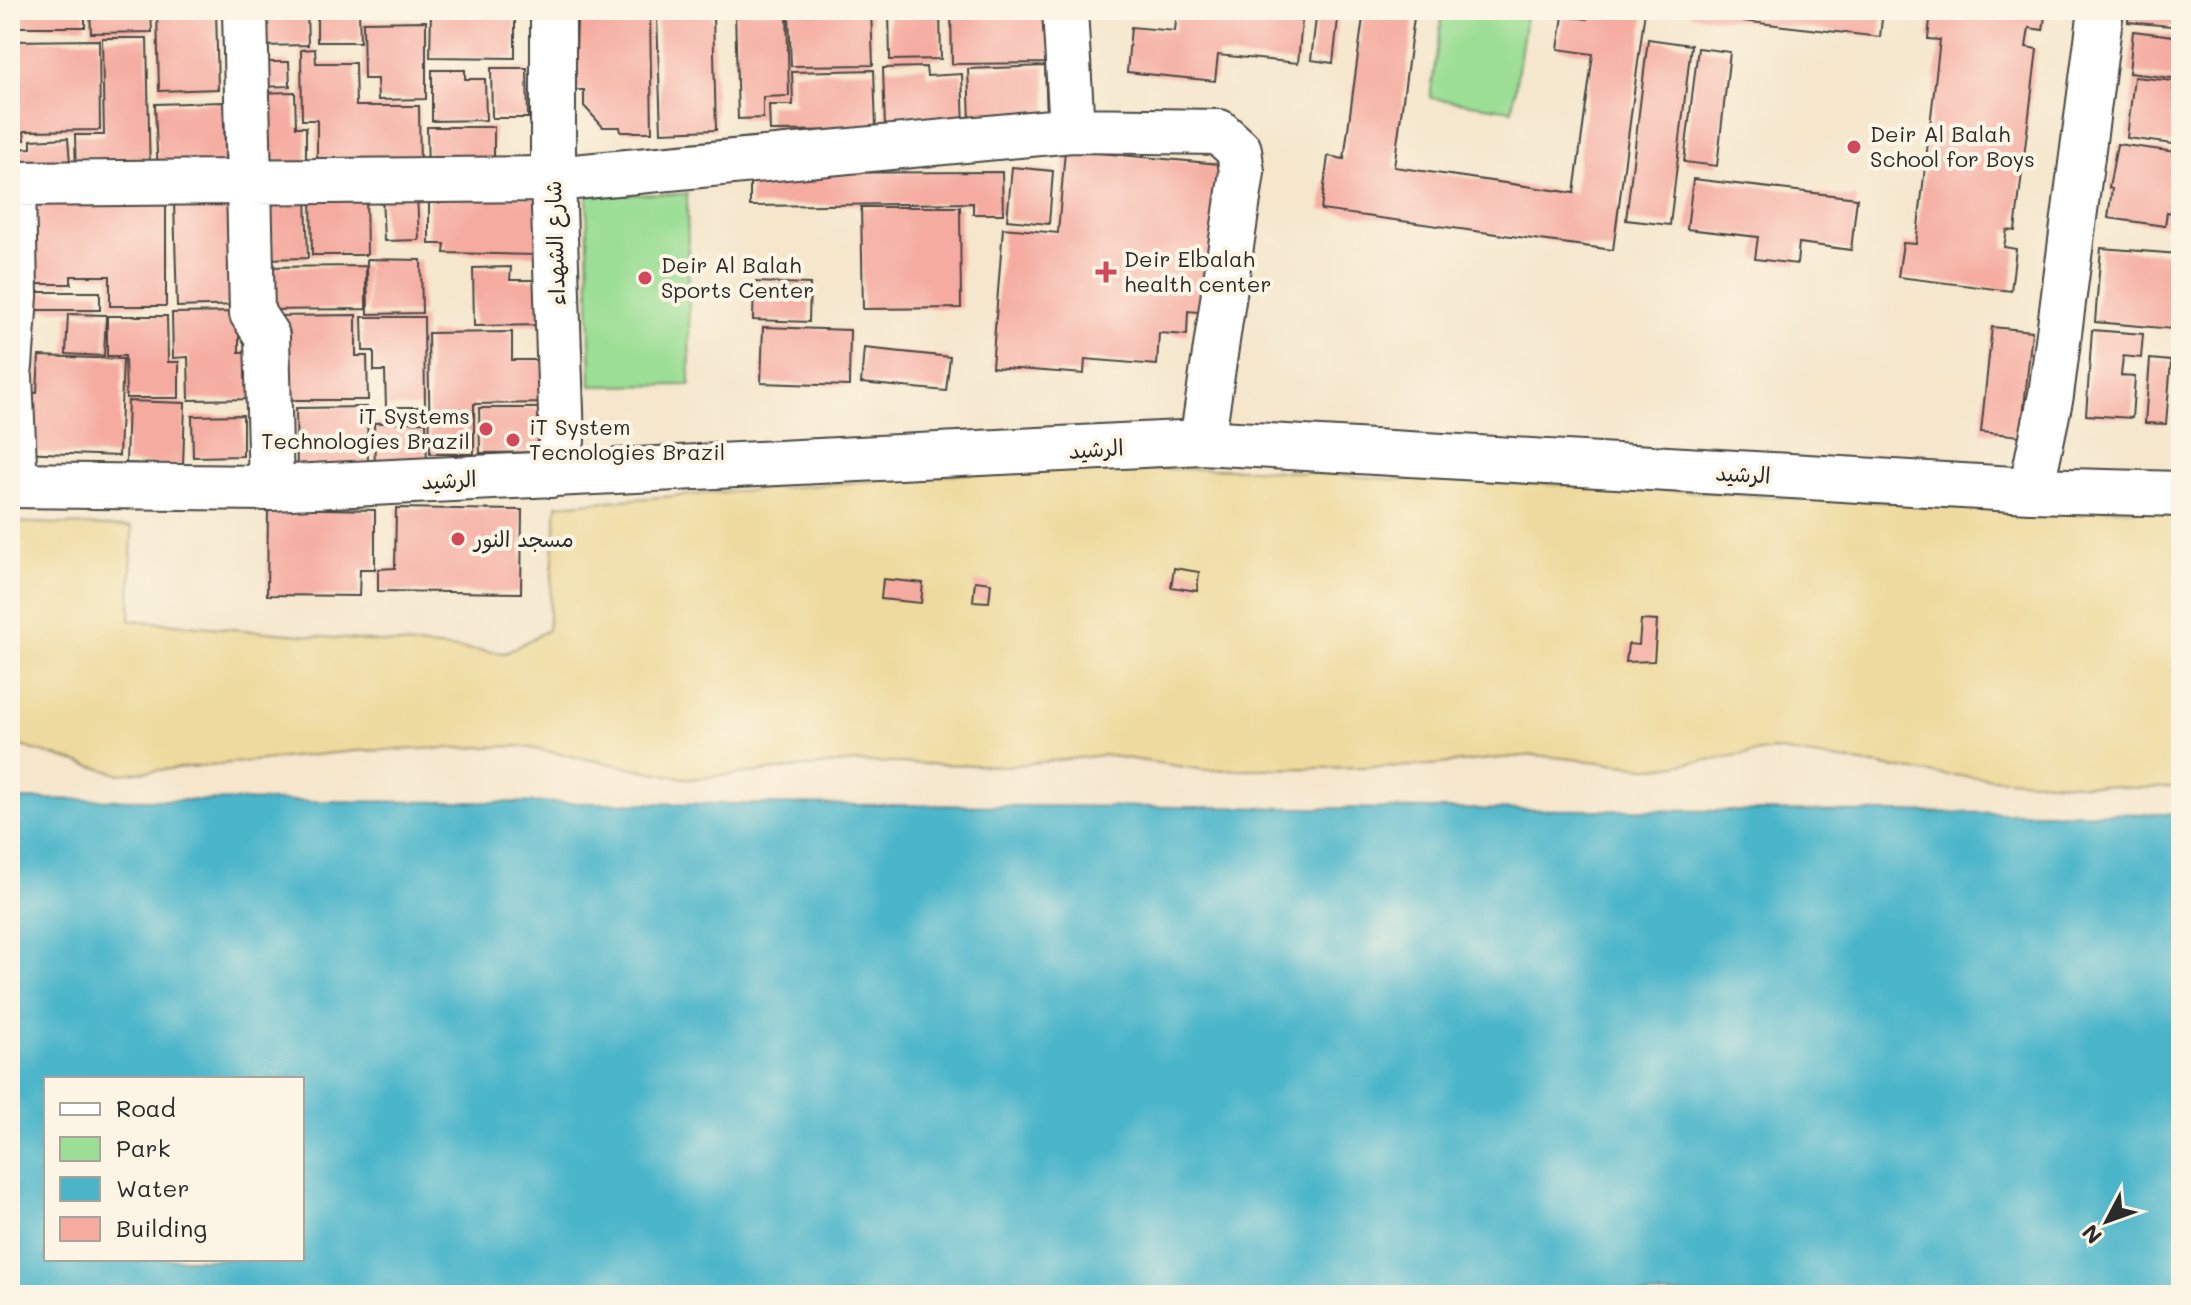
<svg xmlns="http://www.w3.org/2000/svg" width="2191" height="1305" viewBox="0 0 2191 1305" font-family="Mali,'Playpen Sans Arabic',sans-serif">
  <rect width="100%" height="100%" fill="#fcf5e5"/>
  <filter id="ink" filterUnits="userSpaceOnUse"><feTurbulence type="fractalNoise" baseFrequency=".0125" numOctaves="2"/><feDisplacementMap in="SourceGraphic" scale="16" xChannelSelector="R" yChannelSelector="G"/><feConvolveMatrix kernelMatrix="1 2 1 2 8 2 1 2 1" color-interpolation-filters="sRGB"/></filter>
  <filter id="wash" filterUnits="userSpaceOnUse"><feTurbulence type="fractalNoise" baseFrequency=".006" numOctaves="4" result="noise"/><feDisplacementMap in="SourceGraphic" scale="32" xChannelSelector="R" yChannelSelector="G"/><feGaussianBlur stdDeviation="1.8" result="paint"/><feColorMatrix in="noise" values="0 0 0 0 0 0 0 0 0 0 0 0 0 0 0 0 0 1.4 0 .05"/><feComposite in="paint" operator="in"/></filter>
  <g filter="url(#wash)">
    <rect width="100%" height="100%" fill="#f5e6cc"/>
    <!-- green -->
    <path fill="#9cde95" stroke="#648460" stroke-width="2" d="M1443 10H1527L1512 110 1430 98Z
      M687 194 690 385 591 386 587 195Z"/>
    <!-- sand -->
    <path fill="#eeda9e" stroke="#8c8264" stroke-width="2" d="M1028 469H1253L1389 479 1627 487 1801 499 2181 511V787L2136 788 1935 774 1773 750 1656 768 1534 755 1420 766 1205 770 1104 755 1007 766 856 762 689 779 520 746 355 751 119 774 10 743V522L132 527 130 620 506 653 548 630 557 505Z"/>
    <!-- water -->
    <path fill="#4cb5ca" stroke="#3c707a" stroke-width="2" fill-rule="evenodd" d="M10 799 2181 814V1295H10ZM46 1079H302V1259H46Z"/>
    <g id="blocks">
      <!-- building -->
      <path fill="#f5aba0" d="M10 10H85V27H10Z
        M90 10H151L152 32 91 33Z
        M157 10H216L218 89 159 91Z
        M259 10H307L308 45 260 46Z
        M317 10H359L360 42H317Z
        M431 10H515V58L430 57Z
        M871 10 873 65 791 66 789 11Z
        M951 10H1048L1049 63 952 64Z
        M1177 10H1303L1298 63 1218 55 1215 81 1127 72 1131 27 1175 31Z
        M1317 10H1339L1333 63 1311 60Z
        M1364 10H1415L1394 167 1574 193 1593 54 1558 49 1563 16 1587 19 1588 10H1645L1613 250 1321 210 1328 156 1344 159Z
        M1691 10H1883L1880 37 1690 15Z
        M1931 10H2046L2043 30 2029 28 2026 47 2037 49 2015 231 2007 230 2004 247 2016 249 2011 291 1898 277 1903 243 1916 244 1940 40 1928 39Z
        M2129 10H2181V27L2128 22Z
        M787 11 789 96 763 97V118L738 119 735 12Z
        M940 12 941 59 890 60 889 13Z
        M713 15 716 130 661 132 657 16Z
        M650 17 652 132H621L620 127H603L584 106V90H575L577 18Z
        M426 21V99L378 100 377 79H364L363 22Z
        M2133 31 2181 37V79L2129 73Z
        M102 38H147L150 177 76 178 75 135H104Z
        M1648 39 1691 45 1670 225 1626 220Z
        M99 40 100 130 24 131 25 140H10V41Z
        M1698 48 1730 52 1717 166 1684 162Z
        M315 49 316 63H355L356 106H419L420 169 317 170V120H302L301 50Z
        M256 62H289L290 86 257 87Z
        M1045 66 1047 118 970 121 968 69Z
        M926 67 927 76 962 74 964 125 885 128 883 68Z
        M491 68H527L528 118H492Z
        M432 70H465V79H485L486 120 432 121Z
        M874 70 876 130 770 131 769 105H793L792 72Z
        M2134 77 2174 81 2173 90 2181 91V145L2127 138Z
        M295 92 296 127H306V168L263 169 255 93Z
        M223 102 226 175 158 178 155 104Z
        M427 127H494V175H428Z
        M68 138 71 175 10 178V149L31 148V140Z
        M2117 144 2176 152 2174 159 2181 160V214L2167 212 2165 226 2108 218 2112 189 2109 188Z
        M1065 150 1220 164 1209 313 1188 311 1187 335 1159 333 1157 365 1085 359 1084 374 992 367 1003 228 1058 233Z
        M1012 167 1053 171 1049 224 1007 220Z
        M1002 172 1003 214H973V203L750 206V173Z
        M1693 179 1857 198 1851 250 1799 243 1797 264 1755 259 1758 237 1687 229Z
        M417 192 419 240 384 241 382 194Z
        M311 194H366L367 255H312Z
        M429 194 539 197 538 255 444 253 445 244H429Z
        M306 197 308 258 262 259 261 198Z
        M237 200 241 305 177 307 174 202Z
        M166 201V306H110V276H71V284H28L27 202Z
        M861 207H960L961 308 863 309Z
        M2101 248 2179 254 2173 329 2095 322Z
        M367 259 421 260 422 313 368 314Z
        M366 266V309L258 310 257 267Z
        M511 267 510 280H540L541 325 474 326 473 268Z
        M754 282 810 284 809 322 753 320Z
        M25 292H100V310H25Z
        M239 312V352L262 351 263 399 189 400 188 357 173 358 172 313Z
        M68 314 106 315 104 356 66 354Z
        M356 315V356H367L368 400H275L274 316Z
        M107 316H167L168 362H179V398H126L125 356H107Z
        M362 317H424L425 407H386L385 371H374V351H363Z
        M763 327 850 330 849 386 761 383Z
        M1992 327 2032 331 2021 436 1981 432Z
        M2092 330 2143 334 2141 358 2123 356 2121 376 2135 377 2132 418 2086 415Z
        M512 332V360H545V403L474 404V454H430L428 333Z
        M864 348 950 357 946 391 861 383Z
        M39 356 123 359 119 456 20 452 22 392 37 393Z
        M2150 359 2171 361 2166 424 2145 423Z
        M128 401 185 403 183 466 126 463Z
        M367 407 368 467 297 468 296 408Z
        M479 408H546L547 452 480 453Z
        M243 415V456L193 457 192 416Z
        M426 422 427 471H375L374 423Z
        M268 508 375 510V569H360L359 596 267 595Z
        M396 508 522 510 521 593 378 591V569L395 568Z
        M1174 568 1199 572 1197 591 1171 587Z
        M883 579 923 583 921 603 881 599Z
        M975 581 991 583 989 602 973 601Z
        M1641 620 1657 621 1654 661 1626 662 1628 644 1639 645Z"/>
    </g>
  </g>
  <g filter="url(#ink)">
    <use href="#blocks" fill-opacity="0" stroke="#494743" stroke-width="2"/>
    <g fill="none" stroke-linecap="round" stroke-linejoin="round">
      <defs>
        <path id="minor" d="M245 10 252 313 267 336 271 488
          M1065 10 1072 130
          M10 184 553 179 1072 130 1219 132 1239 150 1242 172 1202 442
          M10 366 15 296 13 184
          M10 377 15 485
          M2031 490 2051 395 2101 10"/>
        <path id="major" d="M551 475 562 441 553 179V10
          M10 485 271 488 1202 442 2031 490 2181 494"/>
      </defs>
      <!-- minor casing -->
      <use href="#minor" stroke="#494743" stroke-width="48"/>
      <!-- major casing -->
      <use href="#major" stroke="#494743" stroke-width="48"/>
      <!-- minor -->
      <use href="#minor" stroke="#fff" stroke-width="44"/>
      <!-- major -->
      <use href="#major" stroke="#fff" stroke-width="44"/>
    </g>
  </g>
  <!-- markers -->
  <g fill="#d1495b" stroke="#fcf5e5" stroke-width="3">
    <circle cx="1854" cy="147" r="8"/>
    <path d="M1102 260h8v8h8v8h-8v8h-8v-8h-8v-8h8z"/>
    <circle cx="645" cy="278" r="8"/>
    <circle cx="486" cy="429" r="8"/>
    <circle cx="513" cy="440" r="8"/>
    <circle cx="458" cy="539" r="8"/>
  </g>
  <g text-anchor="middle" stroke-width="8" stroke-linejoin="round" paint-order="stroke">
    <!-- poi labels -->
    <g font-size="22" fill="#2b2b2b" stroke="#fcf5e5" text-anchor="start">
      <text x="1870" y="142">Deir Al Balah<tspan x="1870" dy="25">School for Boys</tspan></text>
      <text x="1124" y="267">Deir Elbalah<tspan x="1124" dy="25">health center</tspan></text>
      <text x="661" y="273">Deir Al Balah<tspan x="661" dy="25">Sports Center</tspan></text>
      <text x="470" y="424" text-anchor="end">iT Systems<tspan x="470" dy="25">Technologies Brazil</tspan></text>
      <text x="529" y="435">iT System<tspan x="529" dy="25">Tecnologies Brazil</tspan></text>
      <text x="474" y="547">مسجد النور</text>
    </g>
    <!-- street labels -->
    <g font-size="22" fill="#2b2b2b" stroke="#fcf5e5">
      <text transform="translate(555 243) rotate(-92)" y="8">شارع الشهداء</text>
      <text transform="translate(1096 449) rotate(-4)" y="8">الرشيد</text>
      <text transform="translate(1743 474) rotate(3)" y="8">الرشيد</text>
      <text transform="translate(449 480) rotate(-3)" y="8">الرشيد</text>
    </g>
  </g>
  <!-- margin -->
  <rect width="2191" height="1305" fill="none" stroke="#fcf5e5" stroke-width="40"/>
  <!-- legend -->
  <rect x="44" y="1077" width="260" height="184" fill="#fcf5e5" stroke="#a8a49b" stroke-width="2"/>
  <rect x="60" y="1103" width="40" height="12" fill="#ffffff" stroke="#a8a49b" stroke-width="2"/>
  <text x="116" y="1117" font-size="24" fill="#2b2b2b">Road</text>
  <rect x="60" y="1137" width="40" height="24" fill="#9cde95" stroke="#a8a49b" stroke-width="2"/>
  <text x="116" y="1157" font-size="24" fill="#2b2b2b">Park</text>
  <rect x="60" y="1177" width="40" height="24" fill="#4cb5ca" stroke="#a8a49b" stroke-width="2"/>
  <text x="116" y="1197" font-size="24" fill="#2b2b2b">Water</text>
  <rect x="60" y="1217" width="40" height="24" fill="#f5aba0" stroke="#a8a49b" stroke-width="2"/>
  <text x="116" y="1237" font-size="24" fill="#2b2b2b">Building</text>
  <!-- north arrow -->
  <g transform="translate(2107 1221) rotate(229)" stroke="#fcf5e5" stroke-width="6" paint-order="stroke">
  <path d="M0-6L14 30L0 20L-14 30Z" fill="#2b2b2b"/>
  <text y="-12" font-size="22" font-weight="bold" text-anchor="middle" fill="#2b2b2b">N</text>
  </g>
</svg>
